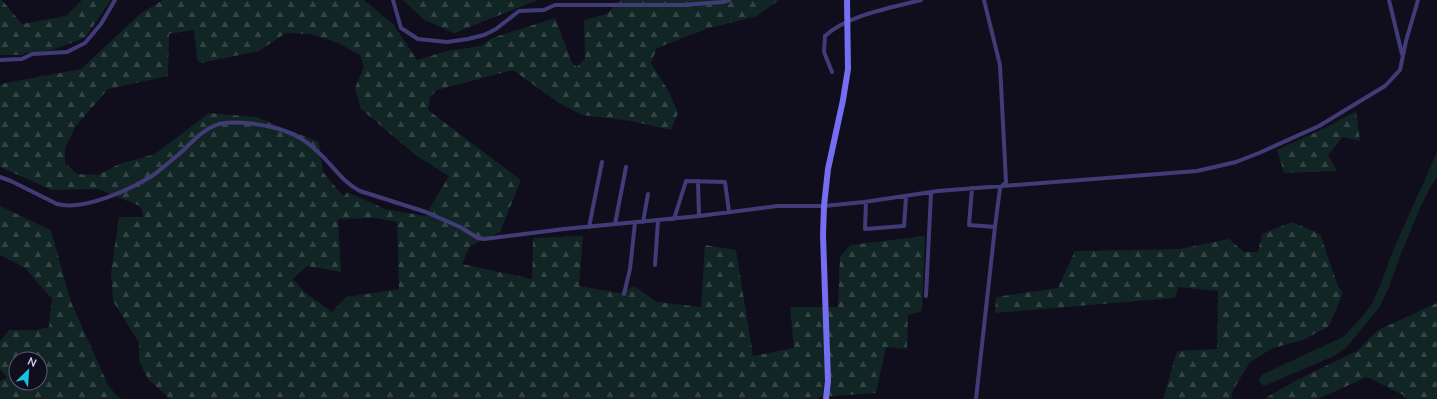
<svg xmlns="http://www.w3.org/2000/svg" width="1437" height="399" viewBox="0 0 1437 399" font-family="Mulish,sans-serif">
  <defs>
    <pattern id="forest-firs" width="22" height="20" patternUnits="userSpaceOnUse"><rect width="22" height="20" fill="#112525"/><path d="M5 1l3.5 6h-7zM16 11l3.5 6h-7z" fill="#334346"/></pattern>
  </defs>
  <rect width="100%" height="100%" fill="#100d1c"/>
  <!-- forest -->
  <path fill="url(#forest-firs)" fill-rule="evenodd" d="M0 0H2L22 24 66 16 82 0H111L85 38 52 50 24 53V55H0Z
    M163 0H364L394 25 417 60 447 51 481 46 492 38 555 18 572 63 577 67 585 58 584 20 607 14 620 0H779L757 16 706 29 657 48 651 63 669 92 678 113 671 130 631 121 582 115 559 103 513 70 437 90 430 97 428 110 521 180 500 232 470 246 462 264 532 279 533 238 583 236 579 286 620 293 634 286 657 302 701 307 705 245 736 250 753 356 794 348 790 307H838L840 257 850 245 925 236 922 311 908 315 907 349 886 347 876 393 818 397V399H170L148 379 139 361V343L113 301 111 273 119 217H144L140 206 98 189 52 190 0 167V86L5 83 81 69 141 13ZM194 30 197 60 201 63 259 51 286 33 311 34 338 43 360 55 364 67 355 88 361 109 417 156 449 176 425 216 385 209 347 192 344 197 323 172 319 142 256 117 209 113 155 154 119 164 98 175 77 174 65 163V148L76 126 108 89 168 76 169 34ZM376 218 397 222 399 289 346 297 332 312 303 291 293 279 307 266 341 272 338 219Z
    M403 0H538L454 33 424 20Z
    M1356 111 1360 141 1343 137 1328 155 1337 171 1284 173 1277 150 1329 126Z
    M0 206 51 230 71 302 108 385 117 396 122 399H0V381L7 378 0 369V341L9 330H37L49 327 52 299 25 268 0 255ZM16 359H40V383H16Z
    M1292 222 1320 234 1338 286 1343 293 1329 326 1303 340 1273 348 1250 362 1233 390 1231 399H1163L1177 351 1217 349 1218 291 1178 287 1175 298 995 313 996 297 1058 288 1075 251 1180 249 1229 239 1244 252H1258L1262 234Z
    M1437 303V399H1406L1403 395 1367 377 1318 399H1264L1295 381 1357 351 1378 330Z"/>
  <!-- pitch -->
  <path fill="#112525" d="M1437 152V177L1430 188 1421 206 1400 256 1390 285 1379 308 1346 348 1332 357 1264 386 1259 382 1261 375 1343 337 1361 318 1372 304 1381 283 1392 253Z"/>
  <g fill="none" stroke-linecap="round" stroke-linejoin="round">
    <!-- street -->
    <path stroke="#413c77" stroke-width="4" d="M393 0 401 28 418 39 447 42 468 39 484 35 496 29 519 11 544 10 555 5H682L723 2 729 0
      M1389 0 1402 54
      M0 60 22 59 32 54 67 52 85 43 101 24 115 0
      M832 72 824 52 825 36C848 15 891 8 921 0
      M0 177 11 181 57 204C84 211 129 190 152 176 161 170 169 162 178 155 190 145 200 131 216 125 231 119 270 125 285 131 297 135 309 143 318 152 333 165 342 182 360 191L426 212 460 227 478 238 484 239 564 229 699 216 777 206H824L864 202 938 191 1197 171 1236 162 1259 153 1319 126 1385 86 1400 70 1406 41 1418 0
      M698 181 699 216
      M972 188 969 225 995 227
      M866 202 865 229 904 226 906 197
      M674 219 686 181 725 182 729 212
      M643 222 648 194
      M615 224 626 167
      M589 227 602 162
      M655 265 658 220
      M624 294 630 269 635 223
      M926 296 931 193
      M976 399 995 227 1000 188 1006 182 1000 65 984 0"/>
    <!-- secondary -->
    <path stroke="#756df2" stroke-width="6" d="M826 399 828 381 823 235 824 206 828 169 843 100 848 69 847 0"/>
  </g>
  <!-- north arrow -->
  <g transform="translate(28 371) rotate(25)"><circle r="19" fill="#100d1c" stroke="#5e5a75"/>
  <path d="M0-3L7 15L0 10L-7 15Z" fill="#14c3df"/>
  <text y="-6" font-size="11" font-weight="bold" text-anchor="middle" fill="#d4cdfa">N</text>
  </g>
</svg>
